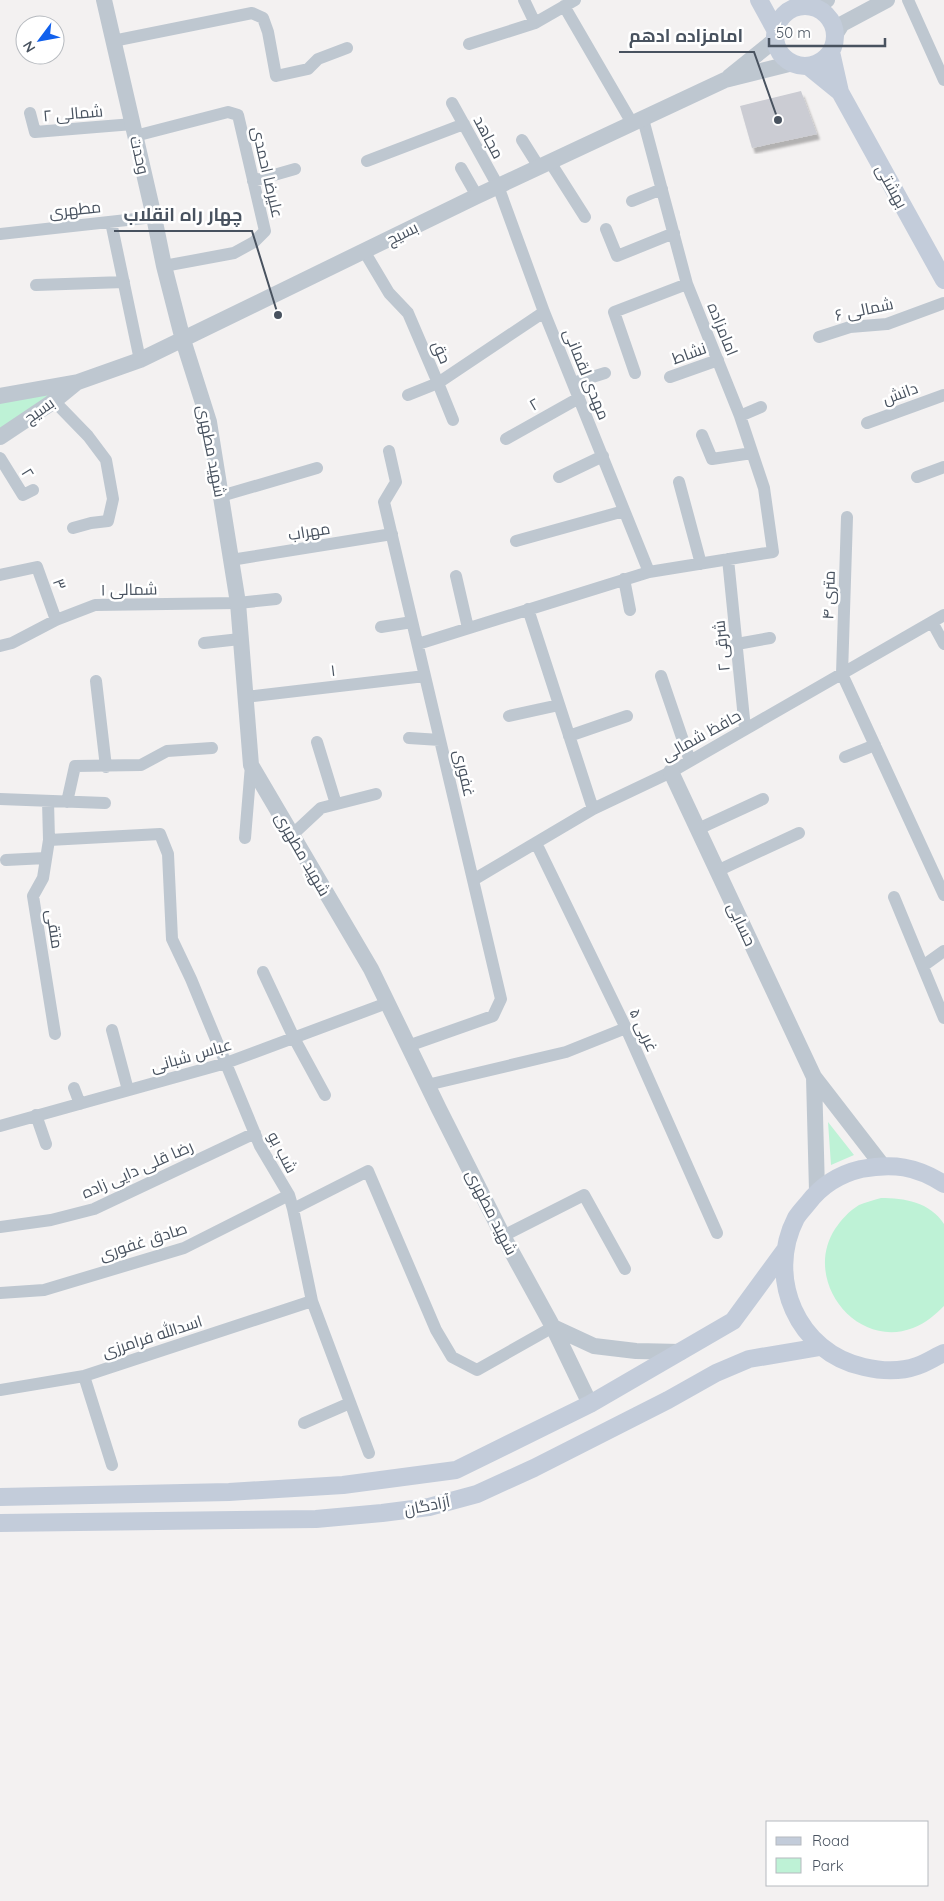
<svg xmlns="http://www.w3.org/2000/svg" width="944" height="1901" viewBox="0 0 944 1901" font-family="Quicksand,Cairo,sans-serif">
  <defs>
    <filter id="shadow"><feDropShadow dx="3" dy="5.5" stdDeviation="1" flood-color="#0004"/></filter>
  </defs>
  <rect width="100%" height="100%" fill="#f3f1f1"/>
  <!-- green -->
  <path fill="#bef2d6" d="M59 390 0 430V400Z
    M828 1122 854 1155 831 1165Z
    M881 1198C904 1198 930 1202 944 1224V1306C935 1315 926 1323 913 1328 856 1350 802 1280 835 1229 841 1220 849 1211 859 1205 866 1202 874 1200 881 1198Z"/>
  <!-- building -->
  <path fill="#cbccd3" filter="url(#shadow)" d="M801 91 817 134 752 148 740 106Z"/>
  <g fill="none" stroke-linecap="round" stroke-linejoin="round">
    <!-- minor -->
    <path stroke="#bec7d0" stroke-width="12" d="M524 0 535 23
      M908 0 944 80
      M564 6 632 123
      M113 41 252 13 263 18 268 32 276 76 308 69 318 59 347 48
      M469 44 535 23 575 0
      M452 103 498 186 544 312 649 572
      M30 113 35 132 133 124
      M135 136 228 112 238 115 265 231 254 242 234 253 164 266
      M522 140 539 167
      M367 161 464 124
      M550 162 585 217
      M461 168 477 196
      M253 181 295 169
      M632 201 662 189
      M111 222 140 360
      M606 229 617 256 674 233
      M0 234 154 217
      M364 251 389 293 408 313 438 383 544 312
      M36 285 124 282
      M819 337 850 327 887 324 944 303
      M635 373 614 312 687 284
      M670 377 718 360
      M573 383 605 373
      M408 395 438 383 453 420
      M54 401 88 436 106 460 113 499 108 521 91 523 73 528
      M740 416 761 407
      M867 423 944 395
      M702 435 712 459 752 453
      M506 439 579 398
      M389 451 396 482 384 502 501 999 493 1016 408 1046
      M0 458 23 495 33 490
      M559 477 603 456
      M917 477 944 467
      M679 482 701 564
      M221 496 317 468
      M847 517 842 674 944 895
      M516 541 624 511
      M728 559 745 729
      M231 560 392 534
      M0 575 37 567 56 620
      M456 576 468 628
      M624 579 630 610
      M528 609 593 809
      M932 622 944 644
      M381 627 412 622
      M204 643 240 639
      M418 644 649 572 773 552 764 488 740 416 687 284 643 119
      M737 644 770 638
      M0 646 12 643 56 620 95 605 238 603 276 599
      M661 676 690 761
      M96 681 106 767
      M245 697 425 676
      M509 716 559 705
      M569 736 627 716
      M409 738 440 740
      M317 742 336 804
      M845 757 875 745
      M0 799 105 803
      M48 801 49 840 43 878 33 896 55 1034
      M67 802 75 766 141 765 167 751 212 748
      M698 829 763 799
      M292 835 321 808 376 794
      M245 838 251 765
      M49 840 160 834 168 854 172 939 191 979 260 1146 289 1195 293 1209 368 1171 436 1330 452 1357 477 1370 553 1327
      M536 843 626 1028 717 1233
      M6 860 46 858
      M717 871 799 833
      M473 880 593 809 671 772 944 615
      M894 897 944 1018
      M923 966 944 951
      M263 972 294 1038 325 1095
      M112 1030 128 1090
      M427 1085 566 1052 626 1028
      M74 1088 80 1104
      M36 1115 46 1144
      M0 1126 226 1063 387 1003
      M293 1209 312 1301 369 1453
      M0 1227 51 1220 94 1209 255 1133
      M503 1236 584 1195 625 1269
      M0 1293 44 1290 184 1248 289 1195
      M84 1376 112 1465
      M0 1390 84 1376 312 1301
      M304 1423 350 1403"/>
    <!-- tertiary -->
    <path stroke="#bec7d0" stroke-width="16" d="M104 0 154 217 164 266 183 340 209 422 238 603 251 765 371 969 439 1109 503 1236 553 1327 590 1404
      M813 7 827 0
      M835 35 842 24 887 0
      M729 77 776 39
      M0 396 78 382 140 360 477 196 725 80 793 63
      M0 437 54 401 76 383
      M671 772 814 1077 882 1165
      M814 1077 817 1191
      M553 1327 594 1346 636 1351 681 1352"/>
    <!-- secondary -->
    <path stroke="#c3ccda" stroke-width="18" d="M759 0 776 31
      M775 36a30 30 0 1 1 60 0a30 30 0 1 1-60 0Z
      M808 66 840 92 831 52
      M840 92 944 280
      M944 1184C916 1166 893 1163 861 1169 840 1174 821 1186 808 1203 804 1208 799 1213 796 1218 765 1278 798 1353 864 1367 881 1371 900 1372 917 1366 926 1363 935 1357 944 1353
      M0 1497 229 1492 343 1485 456 1470 590 1404 733 1321 785 1250
      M0 1523 316 1519 382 1513 429 1507 477 1494 534 1468 668 1400 716 1373 749 1359 820 1347"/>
  </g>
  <g text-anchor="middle" stroke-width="5" stroke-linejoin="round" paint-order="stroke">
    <!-- street labels -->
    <g font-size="16" fill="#48525f" stroke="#fff">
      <text transform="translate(73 113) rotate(-5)" y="6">۲ شمالی</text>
      <text transform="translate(489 137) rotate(62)" y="6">مجاهد</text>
      <text transform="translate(140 155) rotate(77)" y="6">وحدت</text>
      <text transform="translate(268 172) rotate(77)" y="6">علیرضا احمدی</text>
      <text transform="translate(892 186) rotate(61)" y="6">بهشتی</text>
      <text transform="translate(75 209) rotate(-6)" y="6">مطهری</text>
      <text transform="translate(402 233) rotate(-26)" y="6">بسیج</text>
      <text transform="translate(864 309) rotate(-12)" y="6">شمالی ۶</text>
      <text transform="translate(723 329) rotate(68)" y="6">امامزاده</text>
      <text transform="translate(442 352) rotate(67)" y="6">حق</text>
      <text transform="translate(689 353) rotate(-20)" y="6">نشاط</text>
      <text transform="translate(587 374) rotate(68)" y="6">مهدی لقمانی</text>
      <text transform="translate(900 393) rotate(-20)" y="6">دانش</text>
      <text transform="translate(534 404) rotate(-30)" y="6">۲</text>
      <text transform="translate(39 410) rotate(-35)" y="6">بسیج</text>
      <text transform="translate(212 451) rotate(79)" y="6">شهید مطهری</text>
      <text transform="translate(28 473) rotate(58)" y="6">۲</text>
      <text transform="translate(309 531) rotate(-9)" y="6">مهراب</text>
      <text transform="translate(60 584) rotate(70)" y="6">۳</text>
      <text transform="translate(129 589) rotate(-1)" y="6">۱ شمالی</text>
      <text transform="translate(828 595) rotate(-88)" y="6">۴ متری</text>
      <text transform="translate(721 646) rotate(-96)" y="6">۲ شرقی</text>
      <text transform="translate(333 670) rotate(-7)" y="6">۱</text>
      <text transform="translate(701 735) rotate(-29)" y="6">حافظ شمالی</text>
      <text transform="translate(465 773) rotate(77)" y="6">غفوری</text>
      <text transform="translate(303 854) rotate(60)" y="6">شهید مطهری</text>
      <text transform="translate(742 924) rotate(65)" y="6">حسابی</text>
      <text transform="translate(55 929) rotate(81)" y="6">متقی</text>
      <text transform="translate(644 1030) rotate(65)" y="6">۵ غربی</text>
      <text transform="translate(191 1055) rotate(-16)" y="6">عباس شبانی</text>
      <text transform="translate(283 1152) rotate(62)" y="6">شب بو</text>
      <text transform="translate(137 1169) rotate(-24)" y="6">رضا قلی دایی زاده</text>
      <text transform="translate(492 1212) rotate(63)" y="6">شهید مطهری</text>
      <text transform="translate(143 1241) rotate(-18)" y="6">صادق غفوری</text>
      <text transform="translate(152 1336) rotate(-18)" y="6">اسدالله فرامرزی</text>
      <text transform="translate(427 1505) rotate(-11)" y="6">آزادگان</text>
    </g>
  </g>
  <!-- callouts -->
  <path fill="none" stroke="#48525f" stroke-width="2" d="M778 120L754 52H619M278 315L252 231H114"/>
  <g fill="#48525f" stroke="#fff" stroke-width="2">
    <circle cx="778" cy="120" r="5"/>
    <circle cx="278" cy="315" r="5"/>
  </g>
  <g font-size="18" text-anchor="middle" font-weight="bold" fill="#48525f" stroke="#fff" stroke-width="5" stroke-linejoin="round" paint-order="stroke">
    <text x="686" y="42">امامزاده ادهم</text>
    <text x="183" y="221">چهار راه انقلاب</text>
  </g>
  <!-- legend -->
  <rect x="766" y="1821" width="162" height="65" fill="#ffffff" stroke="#b6babf"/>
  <rect x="776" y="1837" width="25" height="8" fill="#c3ccda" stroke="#b6babf"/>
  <text x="812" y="1846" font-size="15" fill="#48525f">Road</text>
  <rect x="776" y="1858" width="25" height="15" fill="#bef2d6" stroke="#b6babf"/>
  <text x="812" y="1871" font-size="15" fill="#48525f">Park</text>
  <!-- north arrow -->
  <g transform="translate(40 40) rotate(238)"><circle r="24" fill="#ffffff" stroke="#b6babf"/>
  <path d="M0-4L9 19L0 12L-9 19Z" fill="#1160ed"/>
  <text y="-8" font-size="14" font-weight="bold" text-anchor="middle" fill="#48525f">N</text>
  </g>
  <!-- scale -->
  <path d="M769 38v8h116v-8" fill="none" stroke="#48525f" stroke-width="2.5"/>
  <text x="776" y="38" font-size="15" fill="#48525f" stroke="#ffffff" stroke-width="4" paint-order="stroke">50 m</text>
</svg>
